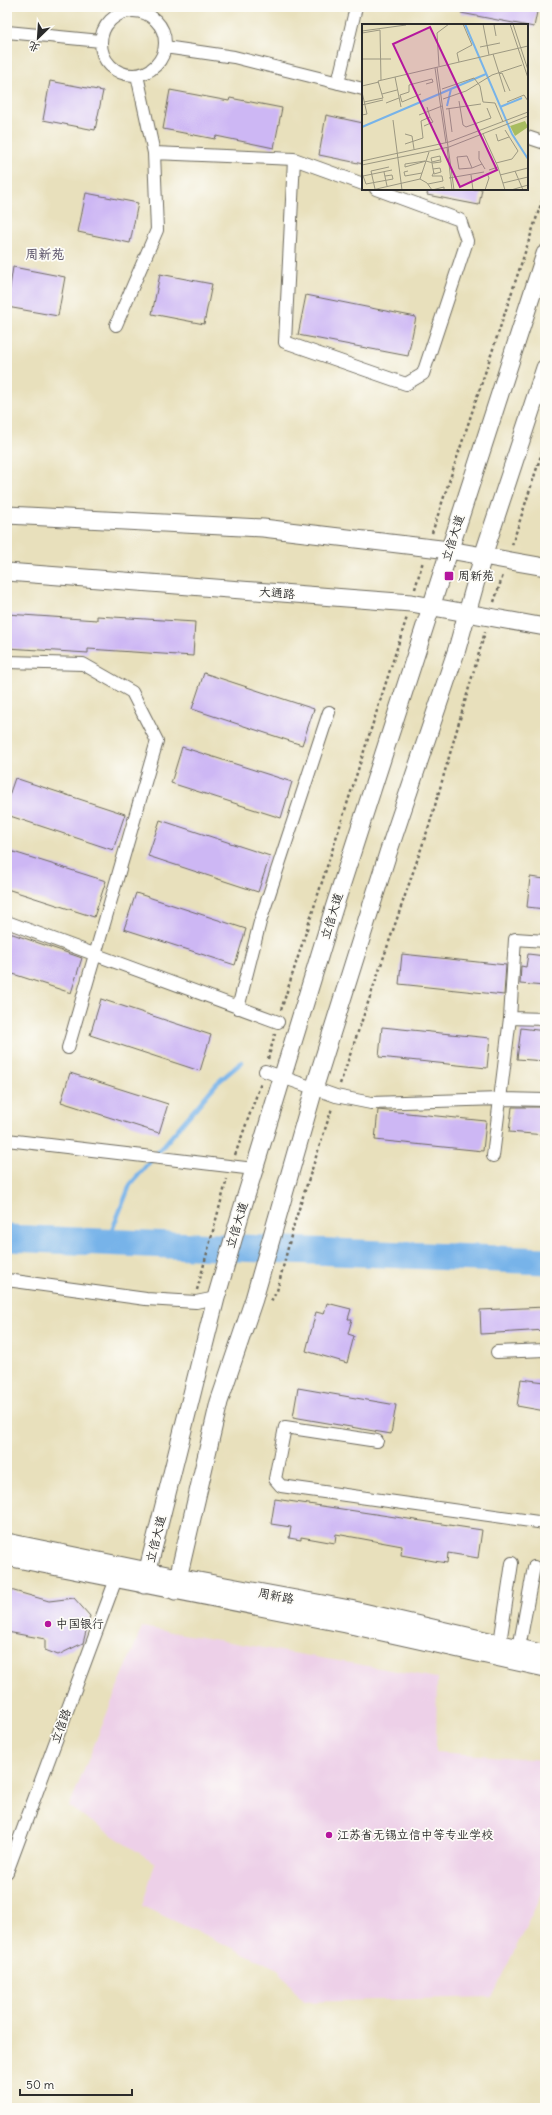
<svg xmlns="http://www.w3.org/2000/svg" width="552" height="2115" viewBox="0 0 552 2115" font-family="Delius,'LXGW WenKai TC',sans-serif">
  <rect width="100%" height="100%" fill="#fdfcf7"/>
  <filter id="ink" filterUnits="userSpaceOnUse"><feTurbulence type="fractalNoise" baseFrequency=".025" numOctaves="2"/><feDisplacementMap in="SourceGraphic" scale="8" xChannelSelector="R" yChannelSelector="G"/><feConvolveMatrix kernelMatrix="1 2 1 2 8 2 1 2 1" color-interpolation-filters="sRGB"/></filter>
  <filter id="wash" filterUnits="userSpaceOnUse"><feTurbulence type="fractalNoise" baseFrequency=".012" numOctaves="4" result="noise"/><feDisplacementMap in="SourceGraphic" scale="16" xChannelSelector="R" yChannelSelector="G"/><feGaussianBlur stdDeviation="0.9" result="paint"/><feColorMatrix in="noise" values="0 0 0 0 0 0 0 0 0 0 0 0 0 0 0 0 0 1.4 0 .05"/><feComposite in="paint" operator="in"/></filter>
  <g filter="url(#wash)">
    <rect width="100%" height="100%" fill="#e8e0bc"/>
    <!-- built -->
    <path fill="#edd0e8" d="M142 1627 437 1678 436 1752 545 1760V1887L492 1997 303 2002 278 1969 142 1906 155 1863 69 1807Z"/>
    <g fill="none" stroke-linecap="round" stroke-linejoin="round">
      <!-- stream -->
      <path stroke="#77b3e9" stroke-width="4.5" d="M107 1243 130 1185 217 1083 242 1062"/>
      <!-- river -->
      <path stroke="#77b3e9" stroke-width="27" d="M7 1238 545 1261"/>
    </g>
    <g id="blocks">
      <!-- building -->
      <path fill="#cdb7f4" d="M461 7H538L534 27 461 13Z
        M50 81 103 91 95 130 43 120Z
        M170 90 229 101 230 98 282 108 274 148 216 136 215 139 163 129Z
        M326 115 363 123V164L319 155Z
        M428 189H482L479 205 427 195Z
        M86 193 138 203 130 243 78 232Z
        M13 267 65 277 58 316 7 307Z
        M160 274 212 284 204 324 152 314Z
        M306 295 416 317 408 356 298 335Z
        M7 614 97 620V616L195 622 193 656 88 649V653L7 648Z
        M204 673 314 709 302 745 192 709Z
        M182 747 292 782 281 818 171 783Z
        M15 778 125 814 113 850 7 815V801Z
        M160 820 270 856 258 892 148 856Z
        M7 850 106 881 94 917 7 889Z
        M530 877 545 879V909L527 907Z
        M136 893 246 929 235 965 124 929Z
        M7 932 82 958 71 993 7 972Z
        M402 954 506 965 504 995 399 984Z
        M528 954 545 956V986L520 984 521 966 526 967Z
        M101 999 211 1035 200 1071 90 1035Z
        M382 1027 490 1038 487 1068 379 1057Z
        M521 1028 545 1031V1061L517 1059Z
        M70 1073 168 1104 159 1133 61 1102Z
        M512 1107H545V1135L509 1132Z
        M378 1110 486 1121 483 1151 375 1140Z
        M327 1303 351 1309 348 1319H352L348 1334 354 1336 347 1363 306 1351 316 1312 324 1314Z
        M545 1307V1330L481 1334 480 1310Z
        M521 1379 545 1382V1411L517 1406Z
        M298 1388 396 1405 391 1434 293 1417Z
        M275 1499 482 1530 478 1558 448 1553 447 1563 434 1561 401 1555 402 1546 336 1534 335 1543 301 1537V1540L289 1538 291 1527 271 1524Z
        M7 1589 49 1601 74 1598 90 1616 83 1643 58 1655 45 1650V1639L7 1632Z"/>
    </g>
  </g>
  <g filter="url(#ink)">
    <use href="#blocks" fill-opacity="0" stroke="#6d6a5e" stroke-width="1"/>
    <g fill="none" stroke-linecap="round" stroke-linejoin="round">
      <defs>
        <path id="street" d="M101 43a32 32 0 1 1 64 0a32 32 0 1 1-64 0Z
          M7 32 101 41
          M165 47 234 57 363 89
          M338 83 356 7
          M527 137 545 143
          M154 153 294 159 363 184
          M294 159 285 342 406 384 423 374 467 241 460 220 376 189
          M116 325 157 230 154 153 137 75
          M7 662 83 664 132 692 157 741 68 1048
          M7 922 278 1022
          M238 1008 260 922 329 712
          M510 1018 515 939 545 941
          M265 1071 336 1096 371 1103 500 1099 545 1100
          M7 1140 254 1169
          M493 1156 510 1018 545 1019
          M7 1280 146 1299 196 1302 216 1298
          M497 1352 545 1350
          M377 1441 285 1427 275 1479 281 1486 545 1523
          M500 1643 512 1563
          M519 1648 534 1567
          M7 1872 116 1579"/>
        <path id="secondary" d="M7 515 263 528 449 550 545 567
          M7 572 411 603 545 627
          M7 1542 177 1577 350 1609 545 1654
          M7 1557 346 1624 545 1668
          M144 1585 216 1298 239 1219 334 908 545 254
          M175 1591 219 1402 254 1299 314 1089 388 853 457 649 483 556 545 368"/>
      </defs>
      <!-- street casing -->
      <use href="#street" stroke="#6d6a5e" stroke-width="14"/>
      <!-- secondary casing -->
      <use href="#secondary" stroke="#6d6a5e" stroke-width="19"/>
      <!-- path -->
      <path stroke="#6d6a5e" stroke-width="2.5" stroke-dasharray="3 3" stroke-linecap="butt" d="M432 533 545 192
        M512 545 545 443
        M415 589 423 561
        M494 602 503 575
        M281 1010 407 617
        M268 1059 275 1034
        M340 1084 430 823 485 632
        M235 1155 261 1083
        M197 1290 227 1179
        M271 1301 277 1291 294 1224 332 1108"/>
      <!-- street -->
      <use href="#street" stroke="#fff" stroke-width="12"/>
      <!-- secondary -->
      <use href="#secondary" stroke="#fff" stroke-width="17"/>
    </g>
  </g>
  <!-- markers -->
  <g fill="#b5179e" stroke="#fdfcf7" stroke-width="1.5">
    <rect x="444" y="571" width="10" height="10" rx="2"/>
    <circle cx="48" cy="1624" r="4"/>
    <circle cx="329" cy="1835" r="4"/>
  </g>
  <g text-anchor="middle" stroke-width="3.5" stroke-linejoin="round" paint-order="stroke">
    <!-- street labels -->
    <g font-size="12" fill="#2b2b2b" stroke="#fdfcf7">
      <text transform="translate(453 538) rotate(-72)" y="4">立信大道</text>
      <text transform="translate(277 593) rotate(4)" y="4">大通路</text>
      <text transform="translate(332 916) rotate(-73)" y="4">立信大道</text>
      <text transform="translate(237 1225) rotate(-73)" y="4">立信大道</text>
      <text transform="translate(156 1539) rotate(-76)" y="4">立信大道</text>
      <text transform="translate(276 1596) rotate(11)" y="4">周新路</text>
      <text transform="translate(61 1726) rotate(-70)" y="4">立信路</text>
    </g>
    <!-- poi labels -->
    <g font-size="12" fill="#2b2b2b" stroke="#fdfcf7" text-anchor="start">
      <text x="458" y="580">周新苑</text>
      <text x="56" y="1628">中国银行</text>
      <text x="337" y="1839">江苏省无锡立信中等专业学校</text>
    </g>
    <!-- neighbourhood labels -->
    <g font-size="13" font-weight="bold" fill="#645c71" stroke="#fdfcf7">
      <text x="45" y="259">周新苑</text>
    </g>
  </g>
  <!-- overview -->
  <g transform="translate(362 24)">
    <rect width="166" height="166" fill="#e8e0bc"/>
    <path d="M163 97 166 103 153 112 148 102Z" fill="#a8bc60"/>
    <path fill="none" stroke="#77b3e9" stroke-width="2" d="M103 0 150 110 166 135M85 82 89 65M138 83 160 74M0 103 124 50"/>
    <path fill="none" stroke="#9c9882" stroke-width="1" d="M121 0 127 31M148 0 166 54M151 0 166 46M0 7 44 1M0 9 18 6 19 56M134 12 132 1 136 0M118 23 138 19M131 30 143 68M0 35H29M97 38 95 29 110 21 101 0M77 42 75 9 87 0M75 43 92 166M73 44 84 119M137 50 140 49 148 67M33 53 39 83M0 62 17 58M80 65 112 54 118 62 121 78 133 79 141 98M0 68 5 90 0 91M20 70 35 66M59 70 40 78 38 71 47 68V61L70 55 71 58 64 60M81 75 104 67 130 51 160 41M97 77 101 101 104 103 129 94 125 84M2 78 21 74 16 57 166 22M145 78 162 71 166 77M24 79 37 74M0 81 21 76M84 85 119 80M87 85 90 108M57 91 80 82M31 96 40 166M62 102 71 98 68 93M43 110 50 112 52 125M121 110 136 143 127 146M134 110 136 117 147 113M43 120 61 114 59 97 68 93 65 83M85 123 90 166M117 127V135L123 145M0 137 87 118 166 88M70 139 71 145 78 144 79 148 72 150 71 145M134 139 150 135 156 127 143 106M0 141 87 123 166 92M43 143 64 137 71 139 79 138 78 132 69 134 70 138 78 136M43 143V140L63 137M136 143 143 166M110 144 105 132 95 133 97 145 110 144 120 140M46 147 42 148 43 152 60 149M153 147 161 166M22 148 25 162M0 149 4 160 31 155 30 151 23 152M109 151 111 166M138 151 166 144M1 152 30 146M87 154 122 148M58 155 67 128M141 159 166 153M66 160 81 157 80 152H70L72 148M13 165 9 147 27 143M10 166 58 155 65 159 70 166M70 166 82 163V166M123 166 127 154 125 149M149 166 166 161"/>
    <path fill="#b5179e" fill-opacity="0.15" stroke="#b5179e" stroke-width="2" d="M68 3 135 146 98 163 31 20Z"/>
    <rect width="166" height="166" fill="none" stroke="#2b2b2b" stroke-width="2"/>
  </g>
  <!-- margin -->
  <rect width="552" height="2115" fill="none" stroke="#fdfcf7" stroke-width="24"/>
  <!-- north arrow -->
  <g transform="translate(38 38) rotate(205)" stroke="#fdfcf7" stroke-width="3" paint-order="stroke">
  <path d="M0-3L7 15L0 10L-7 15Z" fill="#2b2b2b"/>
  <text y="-6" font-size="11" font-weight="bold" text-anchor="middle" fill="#2b2b2b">北</text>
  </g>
  <!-- scale -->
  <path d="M20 2089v6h112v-6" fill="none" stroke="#2b2b2b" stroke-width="2"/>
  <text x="26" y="2089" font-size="12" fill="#2b2b2b" stroke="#fdfcf7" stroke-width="3" paint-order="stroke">50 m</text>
</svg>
